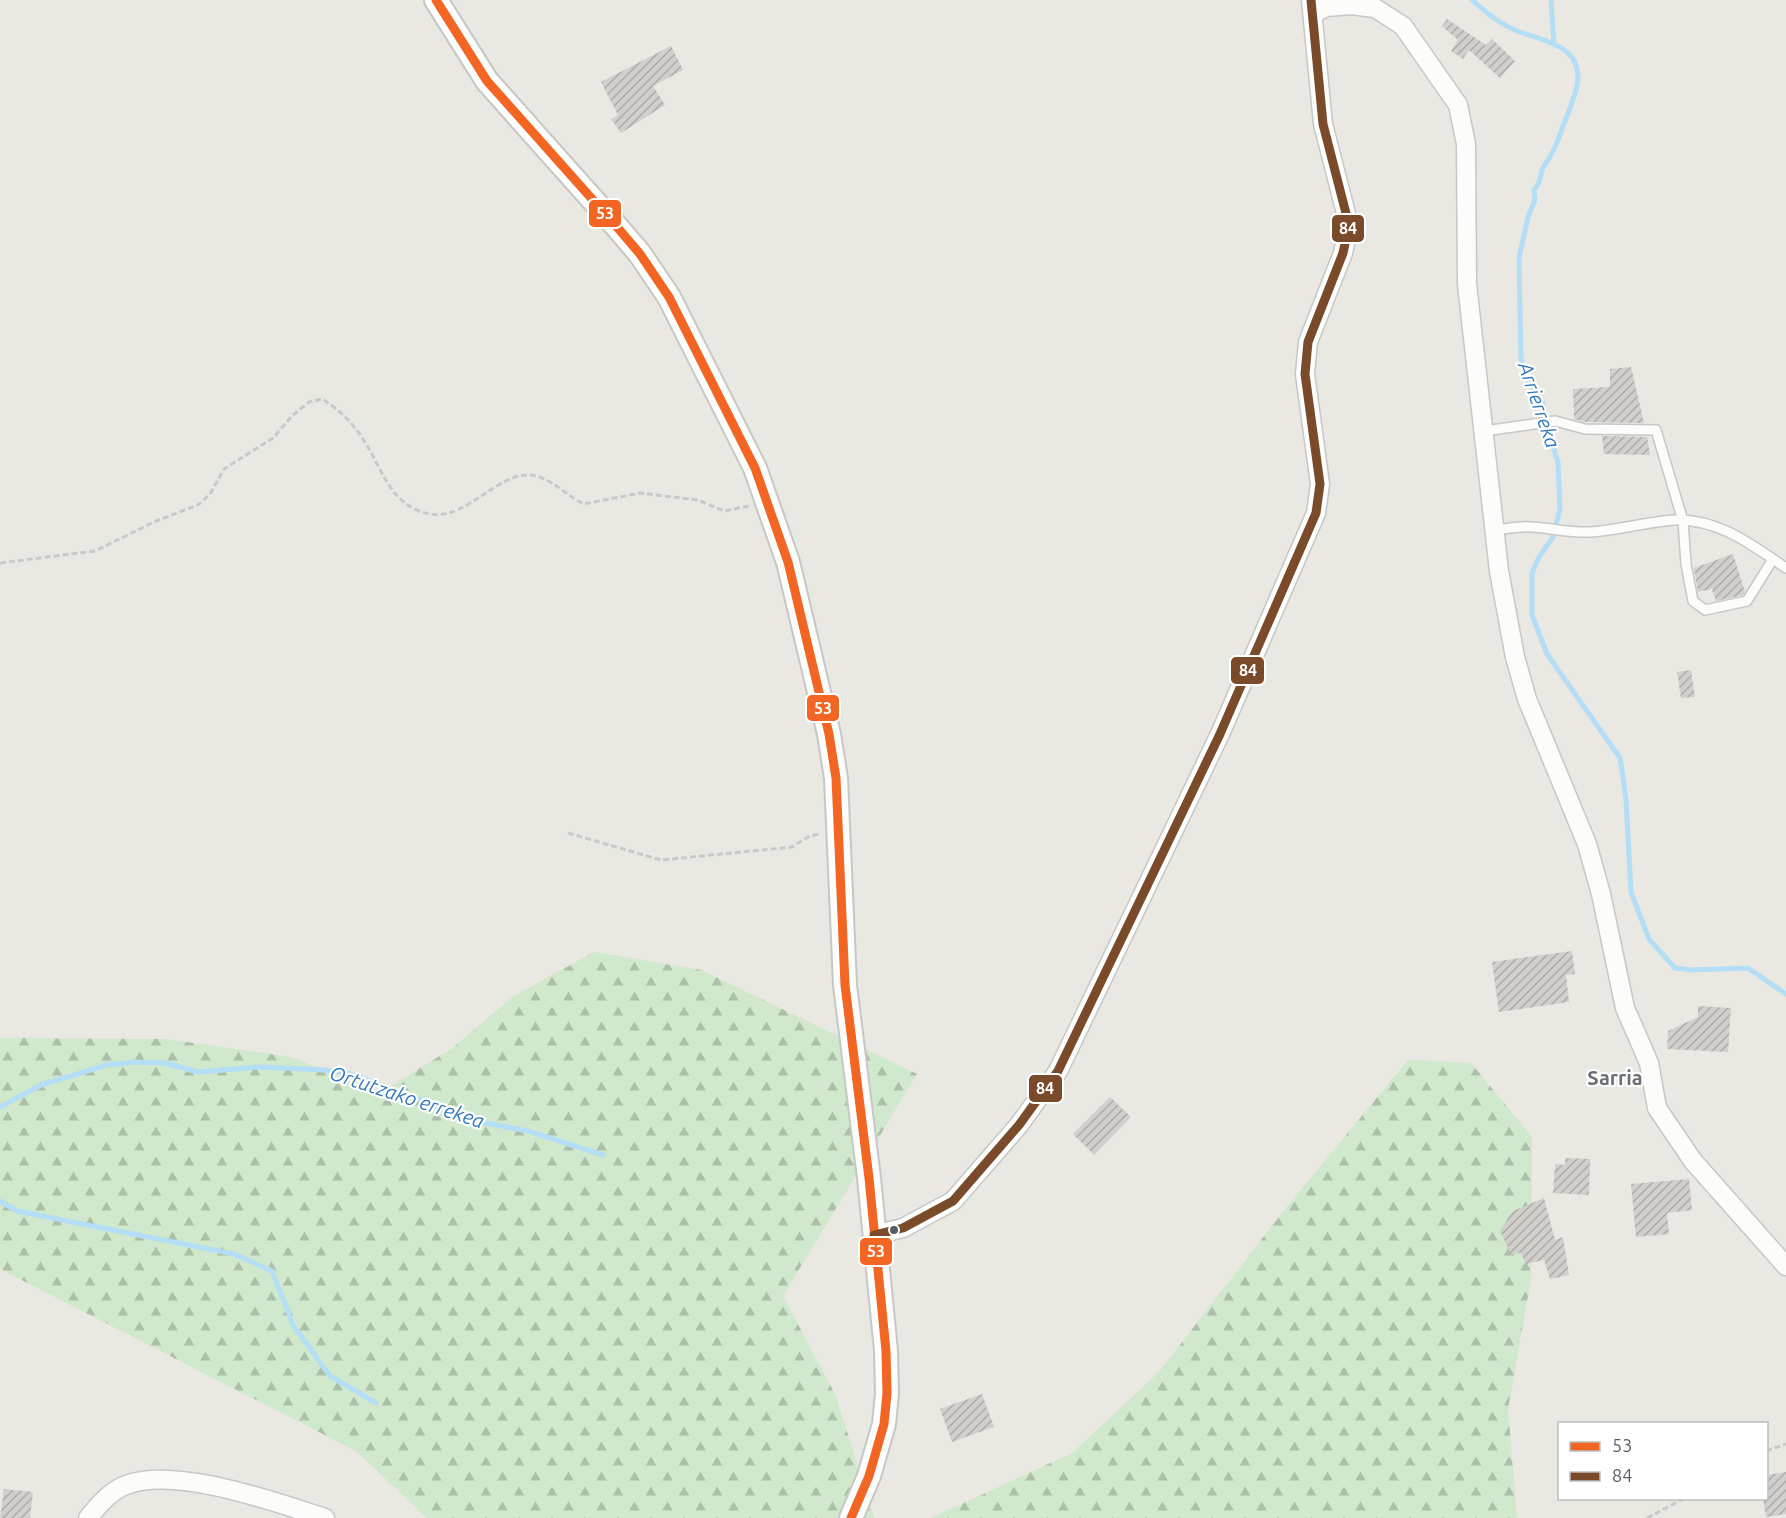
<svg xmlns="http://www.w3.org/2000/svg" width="1786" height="1518" viewBox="0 0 1786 1518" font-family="Ubuntu,sans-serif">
  <defs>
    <pattern id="forest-firs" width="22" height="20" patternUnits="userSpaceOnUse" patternTransform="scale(1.5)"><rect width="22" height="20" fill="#d0e8cb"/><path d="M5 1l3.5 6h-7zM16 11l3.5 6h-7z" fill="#acbfa8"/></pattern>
    <pattern id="building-hatch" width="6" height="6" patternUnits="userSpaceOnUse" patternTransform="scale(1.5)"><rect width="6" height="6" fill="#d0cfcb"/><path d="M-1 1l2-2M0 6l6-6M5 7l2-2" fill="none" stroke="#acaba8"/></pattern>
  </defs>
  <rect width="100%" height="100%" fill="#eae8e2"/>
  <!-- forest -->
  <path fill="url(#forest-firs)" d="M594 952 701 970 917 1074 783 1296 836 1396 874 1518H427L356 1451 0 1269V1038L166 1039 291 1057 380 1093 451 1049 514 996Z
    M1408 1060 1471 1063 1532 1137 1531 1279 1508 1409 1517 1518H931L1072 1453 1159 1372 1285 1209Z"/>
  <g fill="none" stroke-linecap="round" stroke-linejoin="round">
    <!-- stream -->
    <path stroke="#b4ddf6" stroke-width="5" d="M1472 0C1485 12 1500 24 1517 31 1540 40 1578 44 1578 77 1578 92 1567 115 1562 129 1557 143 1553 154 1544 166 1539 174 1542 183 1534 190L1535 200 1528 217 1519 258 1521 358 1525 376 1543 403 1547 429 1558 462 1560 509 1553 537 1539 557 1532 573V615L1547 654 1620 758 1626 799 1631 892 1649 939 1675 968 1692 970 1748 968 1786 994
      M1551 0 1554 44
      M0 1107 41 1085 107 1065 135 1062 165 1063 198 1072 260 1067 325 1070 351 1074 376 1083 400 1095 426 1101 458 1118 528 1131 603 1155
      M0 1201 17 1211 234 1254 272 1271 293 1325 330 1376 376 1403"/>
  </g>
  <!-- building -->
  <path fill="url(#building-hatch)" d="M1447 19 1486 45 1492 39 1515 61 1500 78 1469 50 1463 59 1451 51 1458 40 1442 26Z
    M671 46 683 70 653 86 665 105 621 133 611 119 618 115 601 82Z
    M1631 367 1644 423 1586 422 1574 419 1573 389 1610 387V369Z
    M1602 436 1647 437 1650 455 1604 454Z
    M1733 554 1745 592 1743 595 1716 601 1712 589 1698 592 1694 568Z
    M1691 670 1695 697 1681 698 1677 672Z
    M1572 951 1575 974 1566 975 1569 1002 1499 1012 1492 962Z
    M1698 1006 1731 1008 1728 1052 1667 1049 1668 1031 1698 1017Z
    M1110 1097 1131 1117 1094 1155 1073 1134Z
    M1565 1158 1590 1159 1589 1195 1553 1193 1555 1164 1565 1165Z
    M1689 1179 1692 1210 1667 1213 1669 1234 1636 1237 1631 1184Z
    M1544 1198 1555 1240 1563 1237 1569 1275 1550 1279 1544 1260 1526 1264 1521 1253 1511 1254 1500 1231 1513 1211Z
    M982 1394 994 1427 952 1442 940 1409Z
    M1786 1472V1514L1766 1517 1763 1498 1769 1495 1767 1475Z
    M4 1489 33 1492 30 1518H0Z"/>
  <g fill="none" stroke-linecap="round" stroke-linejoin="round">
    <defs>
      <path id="service" d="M1484 431 1555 421 1585 429 1656 430 1683 521 1686 564 1693 601 1705 610 1747 601 1773 559
        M1494 530C1506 529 1519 526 1531 527 1551 528 1570 533 1591 532 1619 530 1646 522 1674 520 1718 518 1752 545 1786 568"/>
      <path id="minor" d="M1313 14 1326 7 1351 5 1375 8 1403 26 1458 105 1466 144 1467 284 1499 571 1515 657 1527 699 1587 844 1601 894 1625 1008 1649 1063 1657 1108 1693 1161 1786 1266
        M874 1235 903 1228 953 1201 1019 1125 1058 1071 1220 734 1316 513 1320 484 1305 374 1308 342 1343 253 1349 225 1323 124 1311 0
        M88 1518C99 1505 110 1491 126 1485 175 1466 275 1502 325 1518"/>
      <path id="tertiary" d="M436 0 487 81 617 227 640 254 669 297 755 468 788 562 829 734 836 778 845 985 869 1178 886 1351 887 1393 884 1424 869 1476 851 1518"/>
    </defs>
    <!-- service casing -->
    <use href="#service" stroke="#c7c7c7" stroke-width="12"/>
    <!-- minor casing -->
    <use href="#minor" stroke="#c7c7c7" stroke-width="21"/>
    <!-- tertiary casing -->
    <use href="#tertiary" stroke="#c7c7c7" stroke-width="26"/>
    <!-- path -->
    <path stroke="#c5ccc8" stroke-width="3" stroke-dasharray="6 3" stroke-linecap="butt" d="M0 563 95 551 156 521 198 505 210 494 224 469 273 438 293 415 309 402 322 399C339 409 356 426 366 444 382 469 389 499 419 511 467 531 499 460 542 478 557 484 569 497 584 504L640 493 698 500 724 511 749 506
      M568 833 661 860 792 847 808 837 819 834
      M1766 1451 1786 1444
      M1647 1518 1685 1498"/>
    <!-- service -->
    <use href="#service" stroke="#fcfcfb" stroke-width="9"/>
    <!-- minor -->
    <use href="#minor" stroke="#fcfcfb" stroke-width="18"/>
    <!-- tertiary -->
    <use href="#tertiary" stroke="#fcfcfb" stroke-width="22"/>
    <defs>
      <path id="bus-1" d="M436 0 487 81 617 227 640 254 669 297 755 468 788 562 829 734 836 778 845 985 869 1178 886 1351 887 1393 884 1424 869 1476 851 1518"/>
      <path id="bus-2" d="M874 1235 903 1228 953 1201 1019 1125 1058 1071 1220 734 1316 513 1320 484 1305 374 1308 342 1343 253 1349 225 1323 124 1311 0"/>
    </defs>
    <!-- bus-1 casing -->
    <use href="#bus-1" stroke="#fff" stroke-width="14"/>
    <!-- bus-2 casing -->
    <use href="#bus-2" stroke="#fff" stroke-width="14"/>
    <!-- bus-1 -->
    <use href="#bus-1" stroke="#f26522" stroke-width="9"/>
    <!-- bus-2 -->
    <use href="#bus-2" stroke="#7a4b2a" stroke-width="9"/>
  </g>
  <!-- markers -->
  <circle fill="#585d62" stroke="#fff" stroke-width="2" cx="894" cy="1230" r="5"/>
  <g text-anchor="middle" stroke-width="4.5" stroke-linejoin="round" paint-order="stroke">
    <!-- water labels -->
    <g font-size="20" font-style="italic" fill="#3078bb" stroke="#fff">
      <text transform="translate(1539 405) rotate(71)" y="7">Arrierreka</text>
      <text transform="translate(407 1097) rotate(18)" y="7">Ortutzako errekea</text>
    </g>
    <!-- neighbourhood labels -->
    <g font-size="20" font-weight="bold" fill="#696f74" stroke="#fff">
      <text x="1615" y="1085">Sarria</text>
    </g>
  </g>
  <g stroke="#fff" stroke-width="2">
    <rect x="588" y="199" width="34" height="29" rx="6" fill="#f26522"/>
    <rect x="1331" y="214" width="34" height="29" rx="6" fill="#7a4b2a"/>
    <rect x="1230" y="656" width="35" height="29" rx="6" fill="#7a4b2a"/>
    <rect x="806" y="694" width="34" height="28" rx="6" fill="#f26522"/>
    <rect x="1028" y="1074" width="35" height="29" rx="6" fill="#7a4b2a"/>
    <rect x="859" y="1237" width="34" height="29" rx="6" fill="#f26522"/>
  </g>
  <g font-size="16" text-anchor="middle" font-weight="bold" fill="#fff">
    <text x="605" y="219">53</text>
    <text x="1348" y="234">84</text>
    <text x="1248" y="676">84</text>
    <text x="823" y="714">53</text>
    <text x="1045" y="1094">84</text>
    <text x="876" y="1257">53</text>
  </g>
  <!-- legend -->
  <rect x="1558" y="1422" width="210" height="78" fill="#ffffff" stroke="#bcbec0" stroke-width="1.5"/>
  <rect x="1570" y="1442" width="30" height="9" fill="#f26522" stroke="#bcbec0" stroke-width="1.5"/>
  <text x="1612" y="1452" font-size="18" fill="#585d62">53</text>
  <rect x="1570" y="1472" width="30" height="9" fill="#7a4b2a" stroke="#bcbec0" stroke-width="1.5"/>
  <text x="1612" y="1482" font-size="18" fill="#585d62">84</text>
</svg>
